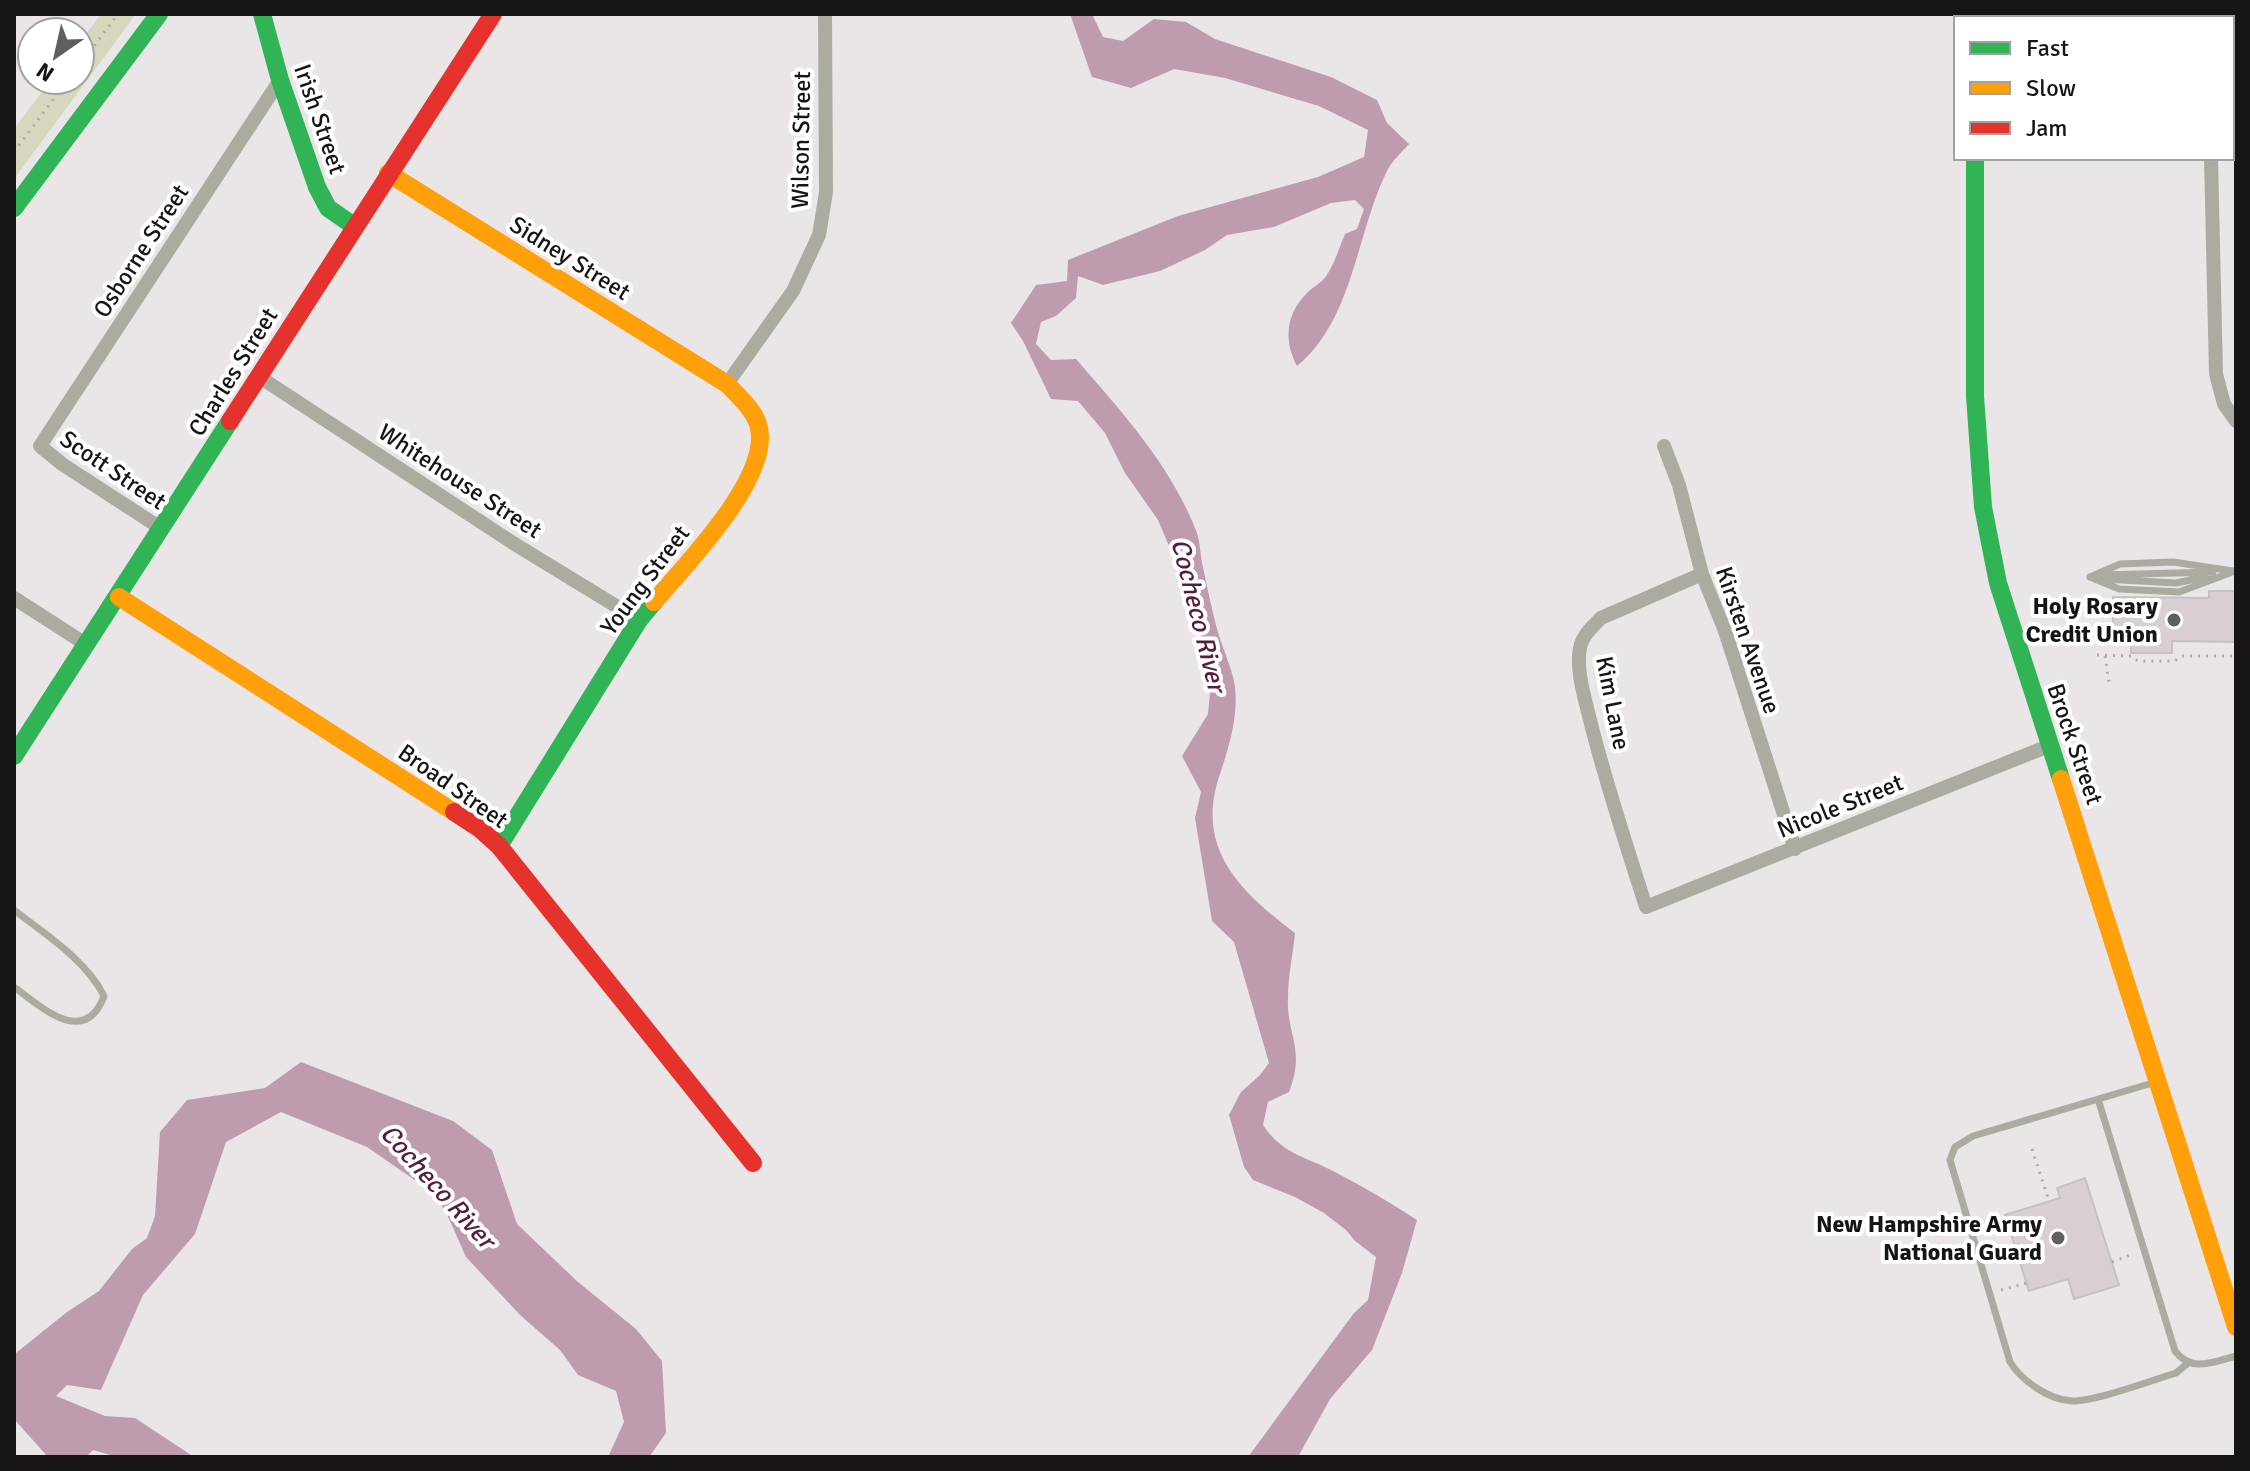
<svg xmlns="http://www.w3.org/2000/svg" width="2250" height="1471" viewBox="0 0 2250 1471" font-family="Signika,sans-serif">
  <rect width="100%" height="100%" fill="#eae6e8"/>
  <!-- green -->
  <path fill="#d7d7bd" d="M101 14H136L14 179V129L51 80H80V42Z"/>
  <!-- water -->
  <path fill="#be9cad" d="M1070 14H1092L1103 37 1123 41 1154 19 1186 22 1215 39 1331 77 1377 100 1387 123 1409 144C1401 153 1391 162 1386 173 1356 235 1353 320 1297 366 1283 340 1286 313 1308 292 1313 287 1319 284 1323 280 1333 269 1339 248 1345 234L1357 229 1364 209 1355 200 1331 203 1274 227 1227 235 1205 250 1160 271 1103 285 1078 276 1076 298 1056 316 1041 322 1036 344 1051 360 1076 359C1121 411 1169 463 1195 528 1200 538 1200 552 1202 563 1207 585 1211 607 1217 629 1222 646 1230 664 1234 681 1240 713 1229 747 1219 777 1195 850 1242 893 1295 933 1293 954 1288 976 1288 997 1286 1034 1306 1049 1289 1092L1268 1102 1263 1125C1283 1155 1305 1156 1335 1172 1364 1187 1391 1203 1417 1220L1402 1273 1372 1350 1330 1399 1298 1457H1248L1354 1313 1368 1300 1376 1257 1355 1241 1346 1230 1324 1213 1295 1197 1253 1180 1244 1167 1229 1115 1241 1092 1260 1075 1269 1063 1234 942 1212 921 1195 818 1201 792 1182 756 1208 714 1212 672 1188 591 1158 520 1125 473 1105 433 1078 401 1051 399 1023 341 1011 323 1036 285 1067 281 1068 260 1178 216 1318 177 1364 157 1368 130 1319 106 1225 78 1174 69 1131 88 1092 77Z
    M301 1062 453 1121 492 1150 517 1224 578 1282 636 1329 662 1361 666 1433 649 1457H565H608L624 1422 616 1391 578 1375 560 1350 520 1315 466 1257 446 1212 432 1192 367 1147 281 1112 226 1142 195 1234 143 1295 101 1390 67 1385 56 1396 105 1416 135 1418 194 1457H117L93 1450 86 1457H48L14 1419 16 1353 67 1312 99 1291 132 1249 147 1238 155 1216 160 1132 187 1100 265 1088Z"/>
  <!-- building -->
  <path fill="#d9ced4" stroke="#c4c2c3" stroke-width="2" d="M2209 591H2236V642L2172 641V653H2131V643H2113V597L2209 598Z
    M2085 1178 2119 1285 2074 1299 2068 1279 2029 1291 2005 1215 2060 1198 2057 1188Z"/>
  <g fill="none" stroke-linecap="round" stroke-linejoin="round">
    <!-- path -->
    <path stroke="#aeaca7" stroke-width="3" stroke-dasharray="2 6" stroke-linecap="butt" d="M80 65 118 14
      M14 152 68 80
      M2097 655 2131 656 2138 661H2174L2183 656H2236
      M2105 656 2109 682
      M2032 1149 2049 1201
      M2112 1262 2133 1254
      M2001 1290 2027 1283"/>
    <!-- lane -->
    <path stroke="#acaba1" stroke-width="7" d="M2101 575 2213 572
      M2090 577 2119 589 2179 592 2235 571
      M2090 577 2120 564 2173 562 2233 571
      M2103 579 2176 583 2209 576
      M14 910C45 934 86 960 104 996 85 1048 41 1007 14 987
      M2156 1082 1973 1136 1955 1147 1950 1160 2010 1362C2022 1381 2049 1400 2072 1401 2093 1402 2153 1380 2176 1373L2188 1363
      M2098 1099 2175 1351C2192 1373 2213 1362 2236 1356"/>
    <!-- street -->
    <path stroke="#acaba1" stroke-width="14" d="M2210 18V14
      M2232 85 2236 84
      M2211 158 2216 374 2224 404 2236 421
      M258 376 513 543 639 620
      M727 384 793 291 819 235 826 192 825 14
      M1664 446 1679 485 1702 574 1725 631 1795 849
      M162 529 62 464 40 446 280 80
      M1702 574 1601 618C1592 627 1582 636 1580 648 1576 670 1584 695 1589 716 1605 781 1626 844 1646 907L2051 745
      M14 598 87 645"/>
    <!-- fast -->
    <path stroke="#30b455" stroke-width="18" d="M262 14 280 80 317 187 328 208 354 226
      M1975 158V396L1983 507 1998 583 2061 779
      M14 208 159 14
      M14 756 230 421
      M499 846 639 620 654 602"/>
    <!-- slow -->
    <path stroke="#ff9f0a" stroke-width="18" d="M388 173 727 384C738 396 756 411 759 428 770 479 686 564 654 602
      M119 597 454 812
      M2061 779 2236 1327"/>
    <!-- jam -->
    <path stroke="#e5322d" stroke-width="18" d="M1974 14V18
      M230 421 493 14
      M454 812 480 829 499 846 753 1163"/>
  </g>
  <!-- markers -->
  <g fill="#605e5f" stroke="#fff" stroke-width="3">
    <circle cx="2174" cy="620" r="8"/>
    <circle cx="2058" cy="1238" r="8"/>
  </g>
  <g text-anchor="middle" stroke-width="8" stroke-linejoin="round" paint-order="stroke">
    <!-- street labels -->
    <g font-size="24" fill="#161415" stroke="#fff">
      <text transform="translate(320 119) rotate(71)" y="8">Irish Street</text>
      <text transform="translate(801 140) rotate(-89)" y="8">Wilson Street</text>
      <text transform="translate(141 251) rotate(-57)" y="8">Osborne Street</text>
      <text transform="translate(570 258) rotate(32)" y="8">Sidney Street</text>
      <text transform="translate(233 372) rotate(-58)" y="8">Charles Street</text>
      <text transform="translate(113 470) rotate(34)" y="8">Scott Street</text>
      <text transform="translate(460 481) rotate(33)" y="8">Whitehouse Street</text>
      <text transform="translate(645 580) rotate(-53)" y="8">Young Street</text>
      <text transform="translate(1748 640) rotate(71)" y="8">Kirsten Avenue</text>
      <text transform="translate(1613 703) rotate(79)" y="8">Kim Lane</text>
      <text transform="translate(2075 744) rotate(71)" y="8">Brock Street</text>
      <text transform="translate(453 786) rotate(35)" y="8">Broad Street</text>
      <text transform="translate(1840 806) rotate(-22)" y="8">Nicole Street</text>
    </g>
    <!-- poi labels -->
    <g font-size="24" font-weight="bold" fill="#161415" stroke="#fff" text-anchor="end">
      <text x="2158" y="614">Holy Rosary<tspan x="2158" dy="28">Credit Union</tspan></text>
      <text x="2042" y="1232">New Hampshire Army<tspan x="2042" dy="28">National Guard</tspan></text>
    </g>
    <!-- water labels -->
    <g font-size="26" font-style="italic" fill="#571d3f" stroke="#fff">
      <text transform="translate(1199 615) rotate(76)" y="9">Cocheco River</text>
      <text transform="translate(438 1186) rotate(48)" y="9">Cocheco River</text>
    </g>
  </g>
  <!-- border -->
  <rect width="2250" height="1471" fill="none" stroke="#161415" stroke-width="32"/>
  <!-- legend -->
  <rect x="1954" y="16" width="280" height="144" fill="#ffffff" stroke="#a2a1a1" stroke-width="2"/>
  <rect x="1970" y="42" width="40" height="12" fill="#30b455" stroke="#a2a1a1" stroke-width="2"/>
  <text x="2026" y="56" font-size="24" fill="#161415">Fast</text>
  <rect x="1970" y="82" width="40" height="12" fill="#ff9f0a" stroke="#a2a1a1" stroke-width="2"/>
  <text x="2026" y="96" font-size="24" fill="#161415">Slow</text>
  <rect x="1970" y="122" width="40" height="12" fill="#e5322d" stroke="#a2a1a1" stroke-width="2"/>
  <text x="2026" y="136" font-size="24" fill="#161415">Jam</text>
  <!-- north arrow -->
  <g transform="translate(56 56) rotate(214)"><circle r="38" fill="#ffffff" stroke="#a2a1a1" stroke-width="2"/>
  <path d="M0-6L14 30L0 20L-14 30Z" fill="#605e5f"/>
  <text y="-12" font-size="22" font-weight="bold" text-anchor="middle" fill="#161415">N</text>
  </g>
</svg>
